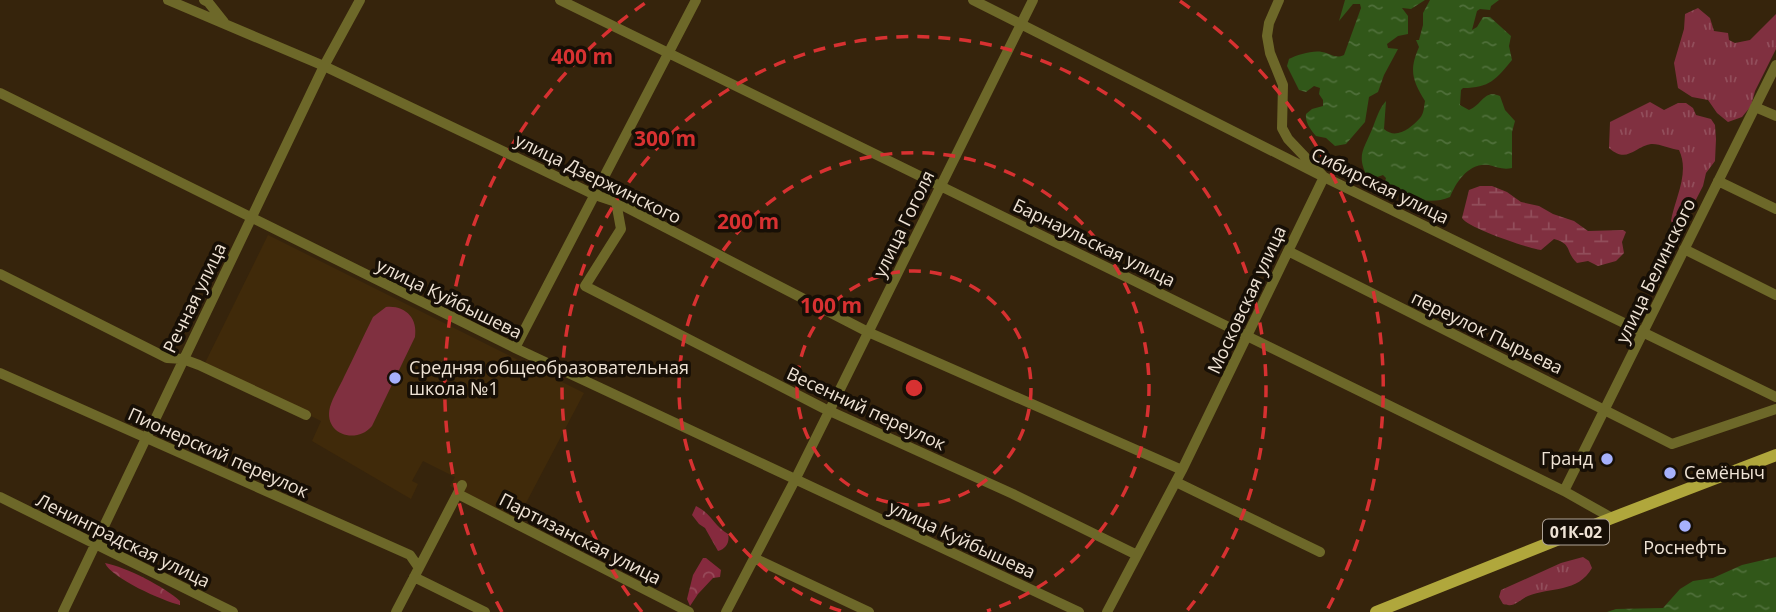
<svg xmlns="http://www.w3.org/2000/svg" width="1776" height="612" viewBox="0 0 1776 612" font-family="'Open Sans',sans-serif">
  <defs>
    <pattern id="grass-tufts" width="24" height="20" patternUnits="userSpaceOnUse" patternTransform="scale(1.75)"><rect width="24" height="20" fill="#803040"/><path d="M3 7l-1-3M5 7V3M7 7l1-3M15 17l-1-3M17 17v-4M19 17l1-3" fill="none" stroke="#924e5b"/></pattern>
    <pattern id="forest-crowns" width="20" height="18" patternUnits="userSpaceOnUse" patternTransform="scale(1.75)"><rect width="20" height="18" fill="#862a3e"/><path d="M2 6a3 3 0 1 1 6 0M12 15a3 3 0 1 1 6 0" fill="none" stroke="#974959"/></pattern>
    <pattern id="wetland-marsh" width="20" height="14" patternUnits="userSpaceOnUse" patternTransform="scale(1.75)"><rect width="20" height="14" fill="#803040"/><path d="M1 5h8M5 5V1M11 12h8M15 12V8" fill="none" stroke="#924e5b"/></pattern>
    <pattern id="water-ripples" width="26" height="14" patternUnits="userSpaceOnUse" patternTransform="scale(1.75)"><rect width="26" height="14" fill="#315719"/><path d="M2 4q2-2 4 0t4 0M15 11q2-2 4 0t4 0" fill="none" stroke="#4f6f3a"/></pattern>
  </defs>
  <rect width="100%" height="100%" fill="#36240c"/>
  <!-- built -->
  <path fill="#402a0a" d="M268 235 584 393 517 520 450 486 455 477 423 461 412 481 418 484 411 499 312 441 321 421 205 363Z"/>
  <!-- grass -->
  <path fill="url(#grass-tufts)" d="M1698 8 1710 18 1714 31 1728 33 1729 40 1735 43 1750 40 1776 14V49L1755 91 1751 106 1742 117 1728 122 1717 113 1708 100 1692 97 1678 88 1674 63 1684 29 1685 14Z
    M1650 102 1664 110 1678 103H1686L1693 108 1696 115 1711 119 1715 125 1716 139 1715 161 1706 173 1703 186 1683 225 1675 227 1671 221C1675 198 1690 173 1679 150 1671 149 1658 143 1651 144 1634 147 1627 164 1609 148L1610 122Z
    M1583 557 1589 561 1592 568C1578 593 1550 587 1528 596 1517 601 1515 608 1503 604L1499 597 1501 590 1561 563Z"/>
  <!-- forest -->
  <path fill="url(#forest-crowns)" d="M696 506C711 513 715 527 728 534 730 542 726 549 718 551L705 528 699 524 692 515Z
    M703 558H706L721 570 720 577 713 578 698 594 690 606 687 599 693 575Z
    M105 563C126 567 165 587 180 601V605C163 601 111 578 105 563Z"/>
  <!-- wetland -->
  <path fill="url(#wetland-marsh)" d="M1480 186H1492L1507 192 1521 202 1539 206 1553 214 1574 221 1588 231 1623 230 1626 232 1622 242 1624 253 1616 261 1598 266 1588 261 1577 263C1565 252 1573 244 1554 239L1541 250C1527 248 1468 228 1462 218L1469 190Z"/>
  <!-- pitch -->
  <path fill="#803040" d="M386 307C405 305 418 318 415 337L372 426C356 445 323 434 330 407 333 397 340 386 344 377 354 357 363 337 373 317Z"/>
  <!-- water -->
  <path fill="url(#water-ripples)" d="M1345 0H1425L1411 9 1402 8 1408 16V34L1398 36 1387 44 1388 48 1398 49 1384 75 1378 92 1369 97 1365 122 1346 144 1335 146 1326 138 1316 136C1311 130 1305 123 1306 114L1312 109 1323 106V100L1319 94 1320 88 1314 86 1306 92 1299 90 1287 66 1289 59C1297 55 1313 50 1322 52 1332 54 1335 59 1344 55L1361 8 1360 4H1353L1339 21Z
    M1430 0H1499L1491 6 1490 10 1480 9 1477 11 1472 30 1477 27 1483 17H1490L1511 36 1509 46 1512 60C1496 79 1490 88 1463 88L1461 90 1460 105 1469 110C1483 104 1484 89 1500 96L1505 110 1515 121 1512 132V168C1503 170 1497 167 1489 165 1469 162 1456 182 1450 197 1430 205 1414 200 1398 187L1389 191 1384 185 1386 178 1383 175 1369 180C1355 155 1364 150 1373 127 1377 117 1379 109 1386 101L1384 129C1396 140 1411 128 1420 118 1424 114 1424 106 1425 101 1412 80 1409 70 1419 47L1416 40H1419L1423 25V13Z
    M1776 557V612H1607L1616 609 1663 608 1680 589 1693 581 1713 578 1742 565Z"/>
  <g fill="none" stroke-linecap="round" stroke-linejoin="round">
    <!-- minor -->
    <path stroke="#6d6829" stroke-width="10" d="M168 0 324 66 595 195 616 202 868 332 1182 470
      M204 0 208 2 224 22
      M560 0 1564 491 1612 518
      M973 0 1324 177 1776 397
      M0 93 515 348 1079 612
      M1755 107 1776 116
      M1718 181 1776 209
      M616 202 621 229 585 286 823 408 1013 494 1137 555
      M1684 249 1776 295
      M1288 251 1672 444 1776 409
      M0 274 167 358 183 359 199 365 306 415
      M515 348 696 0
      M0 373 410 555 419 568
      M1176 482 1320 552
      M1564 491 1776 65
      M458 494 689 612
      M0 497 233 612
      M754 558 869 612
      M414 577 485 612
      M63 612 324 66 360 0
      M396 612 462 485
      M726 612 795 480 1033 0
      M1107 612 1182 470 1324 177 1288 139 1282 128 1283 85 1270 53 1267 36 1269 23 1279 0"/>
    <!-- major -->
    <path stroke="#b0a73c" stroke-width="12" d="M1376 612 1612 518 1776 455"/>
  </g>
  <!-- distance rings -->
  <g fill="none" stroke="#d73131" stroke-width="3.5" stroke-dasharray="12 9">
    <circle cx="914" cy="388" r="117"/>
    <path d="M841 611A235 235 0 1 1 987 611"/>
    <path d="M642 612A352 352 0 1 1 1186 612"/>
    <path d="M502 612A469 469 0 0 1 648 1M1180 1A469 469 0 0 1 1326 612"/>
  </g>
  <!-- markers -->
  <g fill="#a6b1fc" stroke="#170f06" stroke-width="2.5">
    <circle cx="395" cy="378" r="7"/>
    <circle cx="1607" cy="459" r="7"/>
    <circle cx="1670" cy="473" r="7"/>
    <circle cx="1685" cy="526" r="7"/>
  </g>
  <g text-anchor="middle" stroke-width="7" stroke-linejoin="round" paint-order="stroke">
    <!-- shield labels -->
    <rect fill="#170f06" stroke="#aea397" stroke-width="2" x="1543" y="519.5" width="66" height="25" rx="5"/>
    <g font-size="16" font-weight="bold" fill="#efe3d5">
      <text x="1576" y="538">01К-02</text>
    </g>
    <!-- street labels -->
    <g font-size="18" fill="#efe3d5" stroke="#170f06">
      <text transform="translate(598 179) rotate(26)" y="6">улица Дзержинского</text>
      <text transform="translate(1380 186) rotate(26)" y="6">Сибирская улица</text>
      <text transform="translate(904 224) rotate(-64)" y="6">улица Гоголя</text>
      <text transform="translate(1094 243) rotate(26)" y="6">Барнаульская улица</text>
      <text transform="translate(1656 271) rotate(-64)" y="6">улица Белинского</text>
      <text transform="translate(195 298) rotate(-64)" y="6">Речная улица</text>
      <text transform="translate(449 299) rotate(26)" y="6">улица Куйбышева</text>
      <text transform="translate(1247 300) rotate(-65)" y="6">Московская улица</text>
      <text transform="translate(1487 333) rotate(26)" y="6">переулок Пырьева</text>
      <text transform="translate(866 409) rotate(25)" y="6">Весенний переулок</text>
      <text transform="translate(218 453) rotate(24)" y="6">Пионерский переулок</text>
      <text transform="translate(580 539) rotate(27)" y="6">Партизанская улица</text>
      <text transform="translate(962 540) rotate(25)" y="6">улица Куйбышева</text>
      <text transform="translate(123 541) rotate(26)" y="6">Ленинградская улица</text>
    </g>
    <!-- poi labels -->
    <g font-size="18" fill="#efe3d5" stroke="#170f06" text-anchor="start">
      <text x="409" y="374">Средняя общеобразовательная<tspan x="409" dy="21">школа №1</tspan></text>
      <text x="1593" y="465" text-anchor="end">Гранд</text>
      <text x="1684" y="479">Семёныч</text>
      <text x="1685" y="554" text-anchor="middle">Роснефть</text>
    </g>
  </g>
  <circle cx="914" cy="388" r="10" fill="#d73131" stroke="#170f06" stroke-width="3.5"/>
  <g font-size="21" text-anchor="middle" font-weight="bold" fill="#d73131" stroke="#170f06" stroke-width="7" stroke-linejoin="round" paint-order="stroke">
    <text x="582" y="64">400 m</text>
    <text x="665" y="146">300 m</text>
    <text x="748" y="229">200 m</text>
    <text x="831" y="313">100 m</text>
  </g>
</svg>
